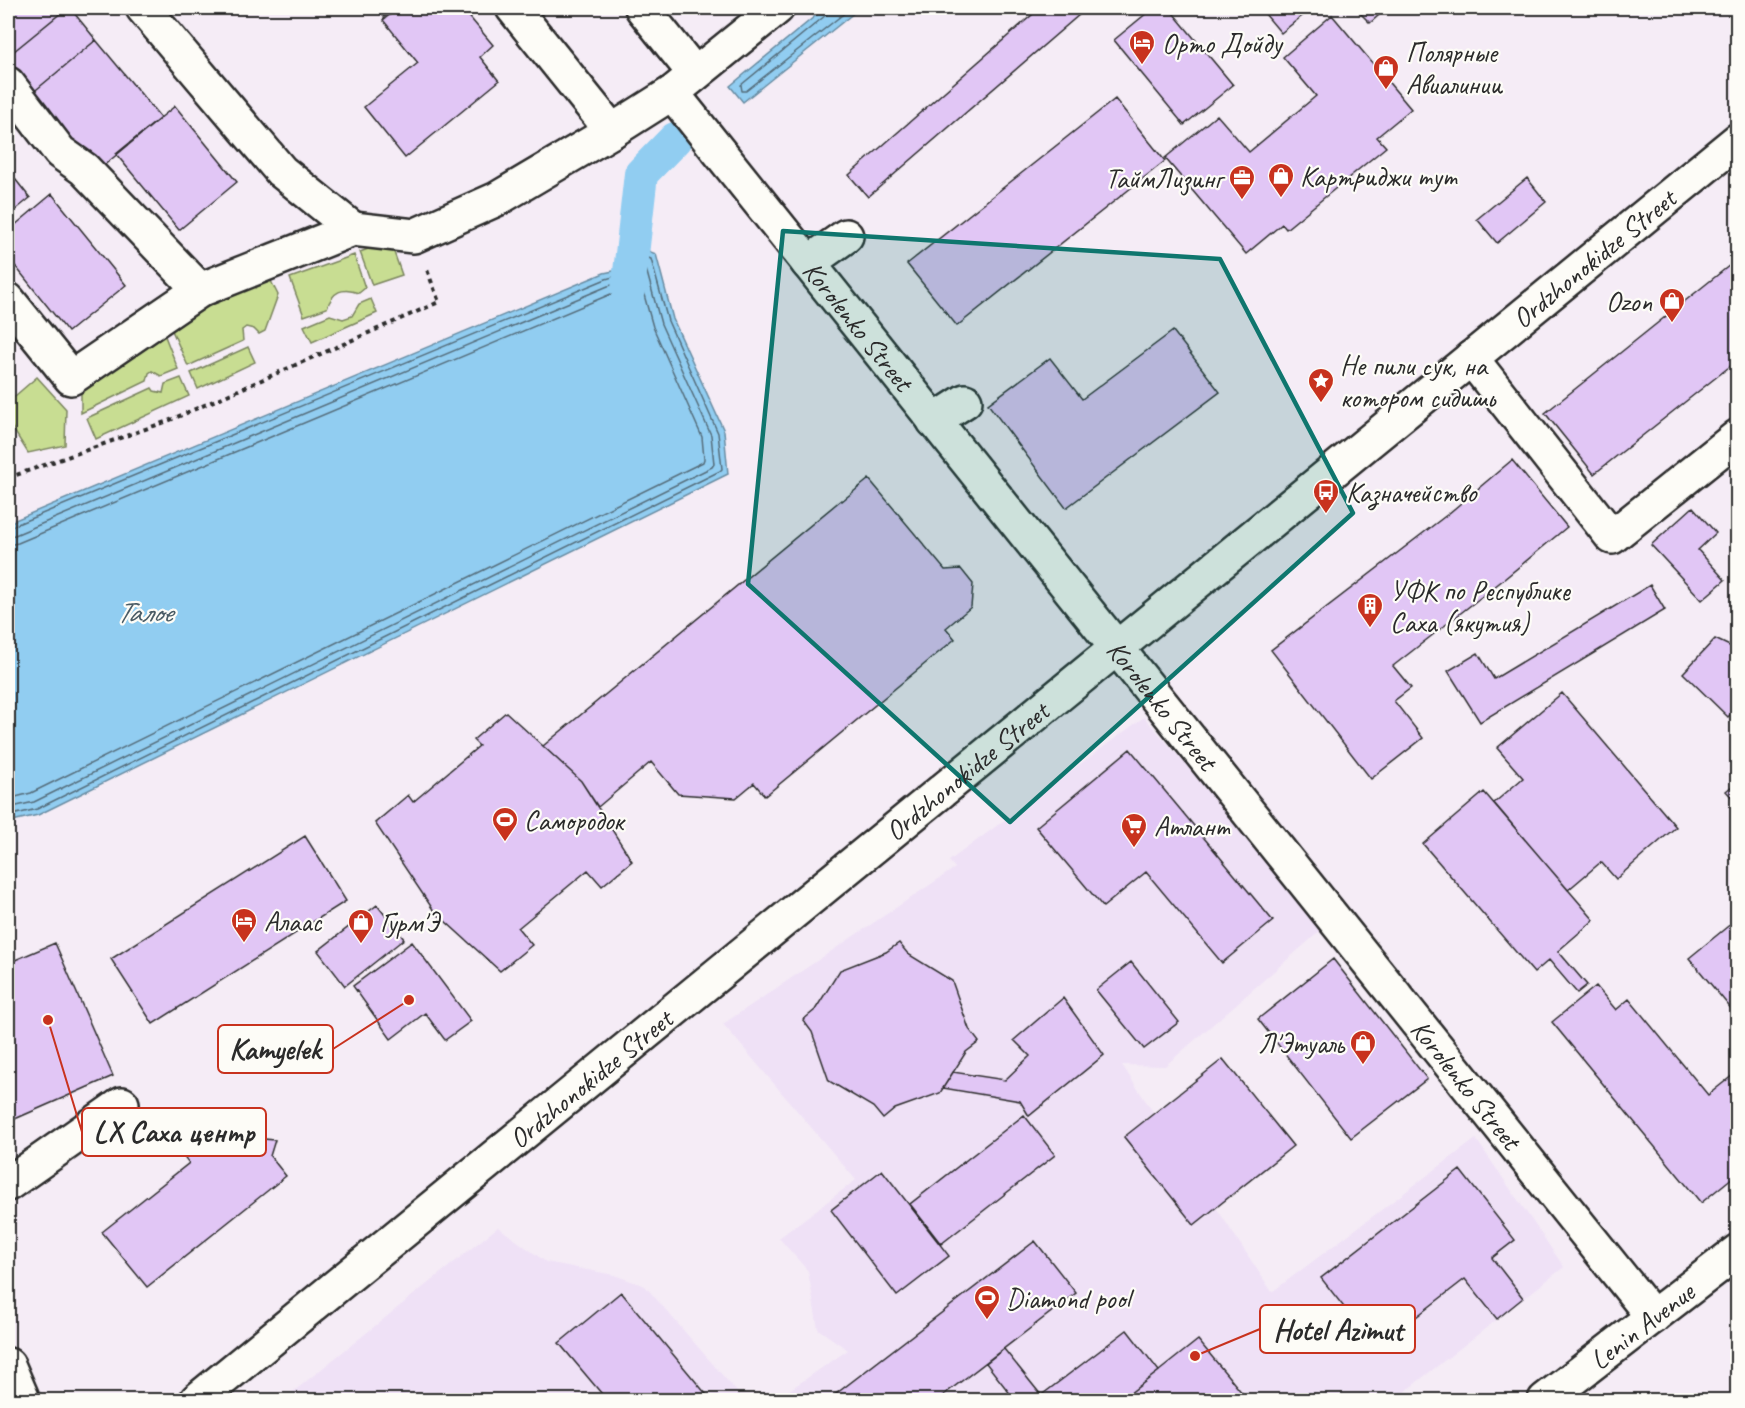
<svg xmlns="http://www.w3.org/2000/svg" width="1745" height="1408" viewBox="0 0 1745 1408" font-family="Caveat,sans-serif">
  <rect width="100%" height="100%" fill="#f5ecf6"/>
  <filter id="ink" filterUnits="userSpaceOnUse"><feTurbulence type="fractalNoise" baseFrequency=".0167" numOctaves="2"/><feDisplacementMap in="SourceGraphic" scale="12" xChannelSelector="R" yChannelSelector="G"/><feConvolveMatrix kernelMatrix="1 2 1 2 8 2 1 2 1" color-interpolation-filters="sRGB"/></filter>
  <g filter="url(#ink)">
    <!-- built -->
    <path fill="#efe1f6" d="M1144 717 1327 925 1165 1066 1122 1065 1272 1292 1476 1139 1564 1267 1394 1400H775L848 1350 818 1329 808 1271 779 1238 856 1180 723 1024 955 868 949 861Z
      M498 1227 546 1262 614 1275 645 1286 744 1400H283Z"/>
    <!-- green -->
    <path fill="#c8dd92" stroke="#7a845e" stroke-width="1.5" d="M390 241 402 275 372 285 360 252Z
      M354 255 365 288 359 293C342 287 333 291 327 308L304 316 290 278Z
      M266 271 278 295 265 331 259 334 254 329 246 327 242 330 243 341 188 366 166 317Z
      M371 299 377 313 312 342 304 326 330 315 343 319 352 316 359 304Z
      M159 321 178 369 161 376 152 371 149 373 147 381 81 413V376Z
      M248 347 255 362 198 389 191 373Z
      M37 377 66 409 65 445 28 453 8 421 9 409 8 402Z
      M181 378 189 396 96 439 87 418 152 388 154 391 163 393 165 384Z"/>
    <!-- water -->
    <path fill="#91cdf1" stroke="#688ca2" stroke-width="1.5" d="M825 8H860L743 102 730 86Z
      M625 242 656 254 673 319 724 431 728 474 38 815 8 822V523L604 273 618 270Z"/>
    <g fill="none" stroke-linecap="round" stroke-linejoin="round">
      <!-- shore -->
      <path stroke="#546c7a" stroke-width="1.5" d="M829 8 826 15 741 85 742 91H746L851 8
        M8 528 606 279C625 274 623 272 628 253L631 251 651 259 668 321 718 433 722 469 720 471 37 809 8 816
        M8 536 15 535 608 286C636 280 623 278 636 261L645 265 661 324 711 435 714 464 712 467 34 802 8 808
        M8 545 18 543 611 294 627 290 638 282 641 284 653 327 702 437 704 459 703 462 31 793 8 799"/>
      <!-- canal -->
      <path stroke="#91cdf1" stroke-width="34" d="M628 290 641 174 675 139"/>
    </g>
    <!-- building -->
    <path fill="#e1c6f5" stroke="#2b2b2b" stroke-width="1.5" d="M8 8H67L8 56Z
      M67 8H70L96 40 31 94 8 65V56Z
      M376 8H396L384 17Z
      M399 8H462L493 45 480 57 499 81 405 158 364 107 418 63 383 20Z
      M1040 8H1087L868 197 849 175Z
      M1153 8H1169L1233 85 1184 125 1114 40Z
      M1260 8H1312L1281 33Z
      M1355 8H1387L1370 23Z
      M1332 15 1411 109 1377 137 1386 147 1286 229 1282 224 1246 254 1165 158 1217 115 1249 152 1316 96 1283 57Z
      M96 40 161 118 96 172 31 94Z
      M1115 99 1165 161 957 326 907 264Z
      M175 106 237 182 179 230 116 154Z
      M8 170 30 198 8 216Z
      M1527 178 1546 202 1497 243 1477 219Z
      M52 194 126 285 68 332 8 257V231Z
      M1735 261 1738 265V360L1594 474 1545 413Z
      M1173 331 1220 392 1066 508 988 404 1050 358 1082 399Z
      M1512 460 1567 527 1503 580 1393 666 1411 688 1394 701 1423 738 1371 779 1271 650 1448 514Z
      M869 479 945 570 961 569 973 584 971 607 946 628 955 639 765 796 754 783 736 798 678 794 651 762 598 807 581 781 543 746 841 500 842 501Z
      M1693 507 1716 533 1698 550 1725 580 1702 600 1651 545Z
      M1650 585 1665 610 1480 722 1448 671 1478 653 1494 679Z
      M1715 639 1738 650V707L1728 717 1683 673Z
      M1562 693 1676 827 1616 879 1601 862 1568 890 1494 803 1523 778 1497 748Z
      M506 712 581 781 632 861 602 886 588 870 518 928 532 945 500 971 434 911 375 823 408 795 413 802 479 746 473 740Z
      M1130 749 1273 921 1222 963 1146 872 1103 907 1036 827Z
      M1738 781V804L1726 791Z
      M1484 792 1594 920 1558 951 1587 985 1577 993 1549 960 1534 973 1423 844Z
      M305 836 346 901 153 1024 111 959Z
      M377 905 404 939 345 986 318 951Z
      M1738 918V1017L1689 958Z
      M412 942 471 1021 445 1040 425 1013 391 1039 353 986Z
      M55 943 113 1076 8 1122V963Z
      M899 943 908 954 952 981 969 1029 979 1042 966 1052 940 1093 895 1109 883 1119 873 1107 829 1081 812 1032 803 1020 815 1010 840 970 886 952Z
      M1333 959 1427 1079 1351 1138 1258 1019Z
      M1131 962 1179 1022 1144 1049 1096 990Z
      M1596 986 1616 1010 1629 999 1708 1095 1738 1071V1173L1701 1203 1552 1022Z
      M1063 998 1104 1055 1029 1116 1020 1101 943 1088 953 1072 1005 1080 1030 1056 1014 1040Z
      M1223 1059 1293 1146 1194 1225 1124 1137Z
      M1024 1115 1055 1155 941 1244 910 1204Z
      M222 1118 228 1125 236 1119 252 1138 275 1140 270 1156 286 1176 147 1287 102 1232 189 1163 180 1151Z
      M882 1170 949 1256 897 1296 831 1210Z
      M1460 1170 1515 1240 1492 1258 1523 1298 1497 1319 1465 1279 1376 1348 1321 1278Z
      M1035 1241 1076 1293 937 1400H828Z
      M621 1292 711 1400H607L559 1343Z
      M1127 1330 1159 1371 1121 1400H1035Z
      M1198 1340 1248 1400H1121L1159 1371Z
      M1004 1349 1041 1395 1035 1400H1015L986 1363Z"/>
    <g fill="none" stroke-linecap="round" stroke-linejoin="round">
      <defs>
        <g id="minor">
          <path d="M143 8 281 171 353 229"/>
          <path d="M513 8 612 131"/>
          <path d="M642 8 695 74"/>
          <path d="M8 84 60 152 84 169 200 290 353 229 414 236 497 199 612 131 672 93 777 8"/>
          <path id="s1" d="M672 93 1653 1317"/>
          <path d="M808 263 846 236"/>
          <path d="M8 300 71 378 200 290"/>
          <path d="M1471 358 1612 537 1738 436"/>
          <path d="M934 421 965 401"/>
          <path d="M8 1184 122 1104"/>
          <path d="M8 1365 23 1400"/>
          <path id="s2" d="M197 1400 1738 140"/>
        </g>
        <g id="major">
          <path id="s3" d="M1545 1400 1738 1251"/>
        </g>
      </defs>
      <!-- minor casing -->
      <use href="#minor" stroke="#2b2b2b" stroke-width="38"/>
      <!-- major casing -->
      <use href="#major" stroke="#2b2b2b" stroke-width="38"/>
      <!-- path -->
      <path stroke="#2b2b2b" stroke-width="4" stroke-dasharray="4.5 4.5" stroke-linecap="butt" d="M8 478 168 421 439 302 426 267"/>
      <!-- minor -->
      <use href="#minor" stroke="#fdfcf7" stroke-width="33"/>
      <!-- major -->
      <use href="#major" stroke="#fdfcf7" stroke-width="33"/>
    </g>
  </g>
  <!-- marked area -->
  <path fill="#0f766e" fill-opacity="0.2" stroke="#0f766e" stroke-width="4.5" stroke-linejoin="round" d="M783 231 1220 259 1353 513 1010 822 748 584Z"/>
  <!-- icons -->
  <defs>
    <symbol id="hotel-pin" viewBox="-11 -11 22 30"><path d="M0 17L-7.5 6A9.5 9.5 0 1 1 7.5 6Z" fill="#c8321e" stroke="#fdfcf7"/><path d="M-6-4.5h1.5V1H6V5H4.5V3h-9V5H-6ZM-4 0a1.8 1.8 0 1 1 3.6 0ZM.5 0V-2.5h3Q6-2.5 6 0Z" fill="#fff"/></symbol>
    <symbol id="shop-pin" viewBox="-11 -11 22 30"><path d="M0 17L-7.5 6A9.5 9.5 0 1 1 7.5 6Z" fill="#c8321e" stroke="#fdfcf7"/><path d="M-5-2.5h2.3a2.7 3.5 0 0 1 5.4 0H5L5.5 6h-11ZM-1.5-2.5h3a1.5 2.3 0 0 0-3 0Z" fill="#fff"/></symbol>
    <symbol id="office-pin" viewBox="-11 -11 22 30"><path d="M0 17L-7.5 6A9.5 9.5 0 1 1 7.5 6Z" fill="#c8321e" stroke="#fdfcf7"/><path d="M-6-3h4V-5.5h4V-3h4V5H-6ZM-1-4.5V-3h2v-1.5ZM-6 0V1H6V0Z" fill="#fff"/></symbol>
    <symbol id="sight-pin" viewBox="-11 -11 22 30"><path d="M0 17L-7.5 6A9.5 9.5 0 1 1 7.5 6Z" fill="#c8321e" stroke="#fdfcf7"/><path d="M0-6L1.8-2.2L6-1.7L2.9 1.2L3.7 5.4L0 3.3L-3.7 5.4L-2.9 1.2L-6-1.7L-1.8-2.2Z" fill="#fff"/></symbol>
    <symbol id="bus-pin" viewBox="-11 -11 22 30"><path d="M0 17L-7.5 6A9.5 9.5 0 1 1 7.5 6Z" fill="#c8321e" stroke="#fdfcf7"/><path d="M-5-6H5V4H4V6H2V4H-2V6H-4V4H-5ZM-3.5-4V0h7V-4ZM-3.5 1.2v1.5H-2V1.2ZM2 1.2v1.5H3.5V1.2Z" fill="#fff"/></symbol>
    <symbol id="building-pin" viewBox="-11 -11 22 30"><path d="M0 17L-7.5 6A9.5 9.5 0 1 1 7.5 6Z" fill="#c8321e" stroke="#fdfcf7"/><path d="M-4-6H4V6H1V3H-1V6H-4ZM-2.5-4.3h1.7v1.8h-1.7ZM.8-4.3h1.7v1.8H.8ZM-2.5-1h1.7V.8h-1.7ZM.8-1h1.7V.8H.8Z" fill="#fff"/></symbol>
    <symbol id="stadium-pin" viewBox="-11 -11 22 30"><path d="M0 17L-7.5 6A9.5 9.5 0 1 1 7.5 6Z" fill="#c8321e" stroke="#fdfcf7"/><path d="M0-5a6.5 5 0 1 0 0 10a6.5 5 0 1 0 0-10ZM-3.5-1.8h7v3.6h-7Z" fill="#fff"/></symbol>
    <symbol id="supermarket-pin" viewBox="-11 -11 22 30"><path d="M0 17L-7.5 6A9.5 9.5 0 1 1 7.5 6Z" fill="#c8321e" stroke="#fdfcf7"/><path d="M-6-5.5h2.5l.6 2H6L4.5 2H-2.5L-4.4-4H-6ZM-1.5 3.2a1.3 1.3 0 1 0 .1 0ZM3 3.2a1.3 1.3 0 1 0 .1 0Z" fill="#fff"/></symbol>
  </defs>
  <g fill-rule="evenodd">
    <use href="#hotel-pin" x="1127" y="28" width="30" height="40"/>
    <use href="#shop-pin" x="1371" y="53" width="30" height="40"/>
    <use href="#shop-pin" x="1266" y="161" width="30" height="40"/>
    <use href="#office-pin" x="1227" y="163" width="30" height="40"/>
    <use href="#shop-pin" x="1657" y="286" width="30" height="40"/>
    <use href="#sight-pin" x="1306" y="366" width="30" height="40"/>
    <use href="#bus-pin" x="1311" y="477" width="30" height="40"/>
    <use href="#building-pin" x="1355" y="591" width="30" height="40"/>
    <use href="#stadium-pin" x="490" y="805" width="30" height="40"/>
    <use href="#supermarket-pin" x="1119" y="811" width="30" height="40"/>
    <use href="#hotel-pin" x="229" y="906" width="30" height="40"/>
    <use href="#shop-pin" x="346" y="907" width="30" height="40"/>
    <use href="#shop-pin" x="1348" y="1028" width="30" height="40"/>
    <use href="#stadium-pin" x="972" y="1283" width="30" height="40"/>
  </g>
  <g text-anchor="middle" stroke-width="4.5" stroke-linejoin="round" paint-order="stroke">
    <!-- poi labels -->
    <g font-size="28" fill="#2b2b2b" stroke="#fdfcf7" text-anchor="start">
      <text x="1162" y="53">Орто Дойду</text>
      <text x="1406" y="62">Полярные<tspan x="1406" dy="32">Авиалинии</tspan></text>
      <text x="1300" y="186">Картриджи тут</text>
      <text x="1222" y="188" text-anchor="end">ТаймЛизинг</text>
      <text x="1652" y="311" text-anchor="end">Ozon</text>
      <text x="1340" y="375">Не пили сук, на<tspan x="1340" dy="32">котором сидишь</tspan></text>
      <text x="1346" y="502">Казначейство</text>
      <text x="1390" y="600">УФК по Республике<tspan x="1390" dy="32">Саха (якутия)</tspan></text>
      <text x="524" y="830">Самородок</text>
      <text x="1154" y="836">Атлант</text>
      <text x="264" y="931">Алаас</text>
      <text x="380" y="932">Гурм'Э</text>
      <text x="1344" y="1053" text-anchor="end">Л'Этуаль</text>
      <text x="1006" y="1308">Diamond pool</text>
    </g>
    <!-- street labels -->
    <g font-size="28" fill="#2b2b2b" stroke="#fdfcf7">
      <text dy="10" stroke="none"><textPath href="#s2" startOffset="1804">Ordzhonokidze Street</textPath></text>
      <text dy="10" stroke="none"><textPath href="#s1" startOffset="298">Korolenko Street</textPath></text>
      <text dy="10" stroke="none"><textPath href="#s1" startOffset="784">Korolenko Street</textPath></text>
      <text dy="10" stroke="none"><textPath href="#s2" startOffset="994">Ordzhonokidze Street</textPath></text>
      <text dy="10" stroke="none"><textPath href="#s2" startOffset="508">Ordzhonokidze Street</textPath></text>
      <text dy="10" stroke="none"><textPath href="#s1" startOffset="1270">Korolenko Street</textPath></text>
      <text dy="10" stroke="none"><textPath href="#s3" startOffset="122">Lenin Avenue</textPath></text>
    </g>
    <!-- water labels -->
    <g font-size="30" font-style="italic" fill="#4a5c66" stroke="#fdfcf7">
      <text x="144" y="622">Талое</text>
    </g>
  </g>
  <!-- callouts -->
  <path fill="none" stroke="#c8321e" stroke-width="2" d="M409 1000L333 1049M48 1020L82 1132M1195 1356L1260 1329"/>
  <g fill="#c8321e" stroke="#fdfcf7" stroke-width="2">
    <circle cx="409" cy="1000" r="6"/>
    <circle cx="48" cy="1020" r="6"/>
    <circle cx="1195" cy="1356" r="6"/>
  </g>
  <g fill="#fdfcf7" stroke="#c8321e" stroke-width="2">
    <rect x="218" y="1025" width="115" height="48" rx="6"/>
    <rect x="82" y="1108" width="184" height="48" rx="6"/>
    <rect x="1260" y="1305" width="155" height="48" rx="6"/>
  </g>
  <g font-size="30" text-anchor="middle" font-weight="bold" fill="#2b2b2b">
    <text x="275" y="1059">Kamyelek</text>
    <text x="174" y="1142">LX Саха центр</text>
    <text x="1338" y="1340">Hotel Azimut</text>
  </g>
  <!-- margin -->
  <rect width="1745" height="1408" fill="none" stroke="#fdfcf7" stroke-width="30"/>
  <rect x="15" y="15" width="1715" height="1378" fill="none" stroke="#2b2b2b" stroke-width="2" filter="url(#ink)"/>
</svg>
